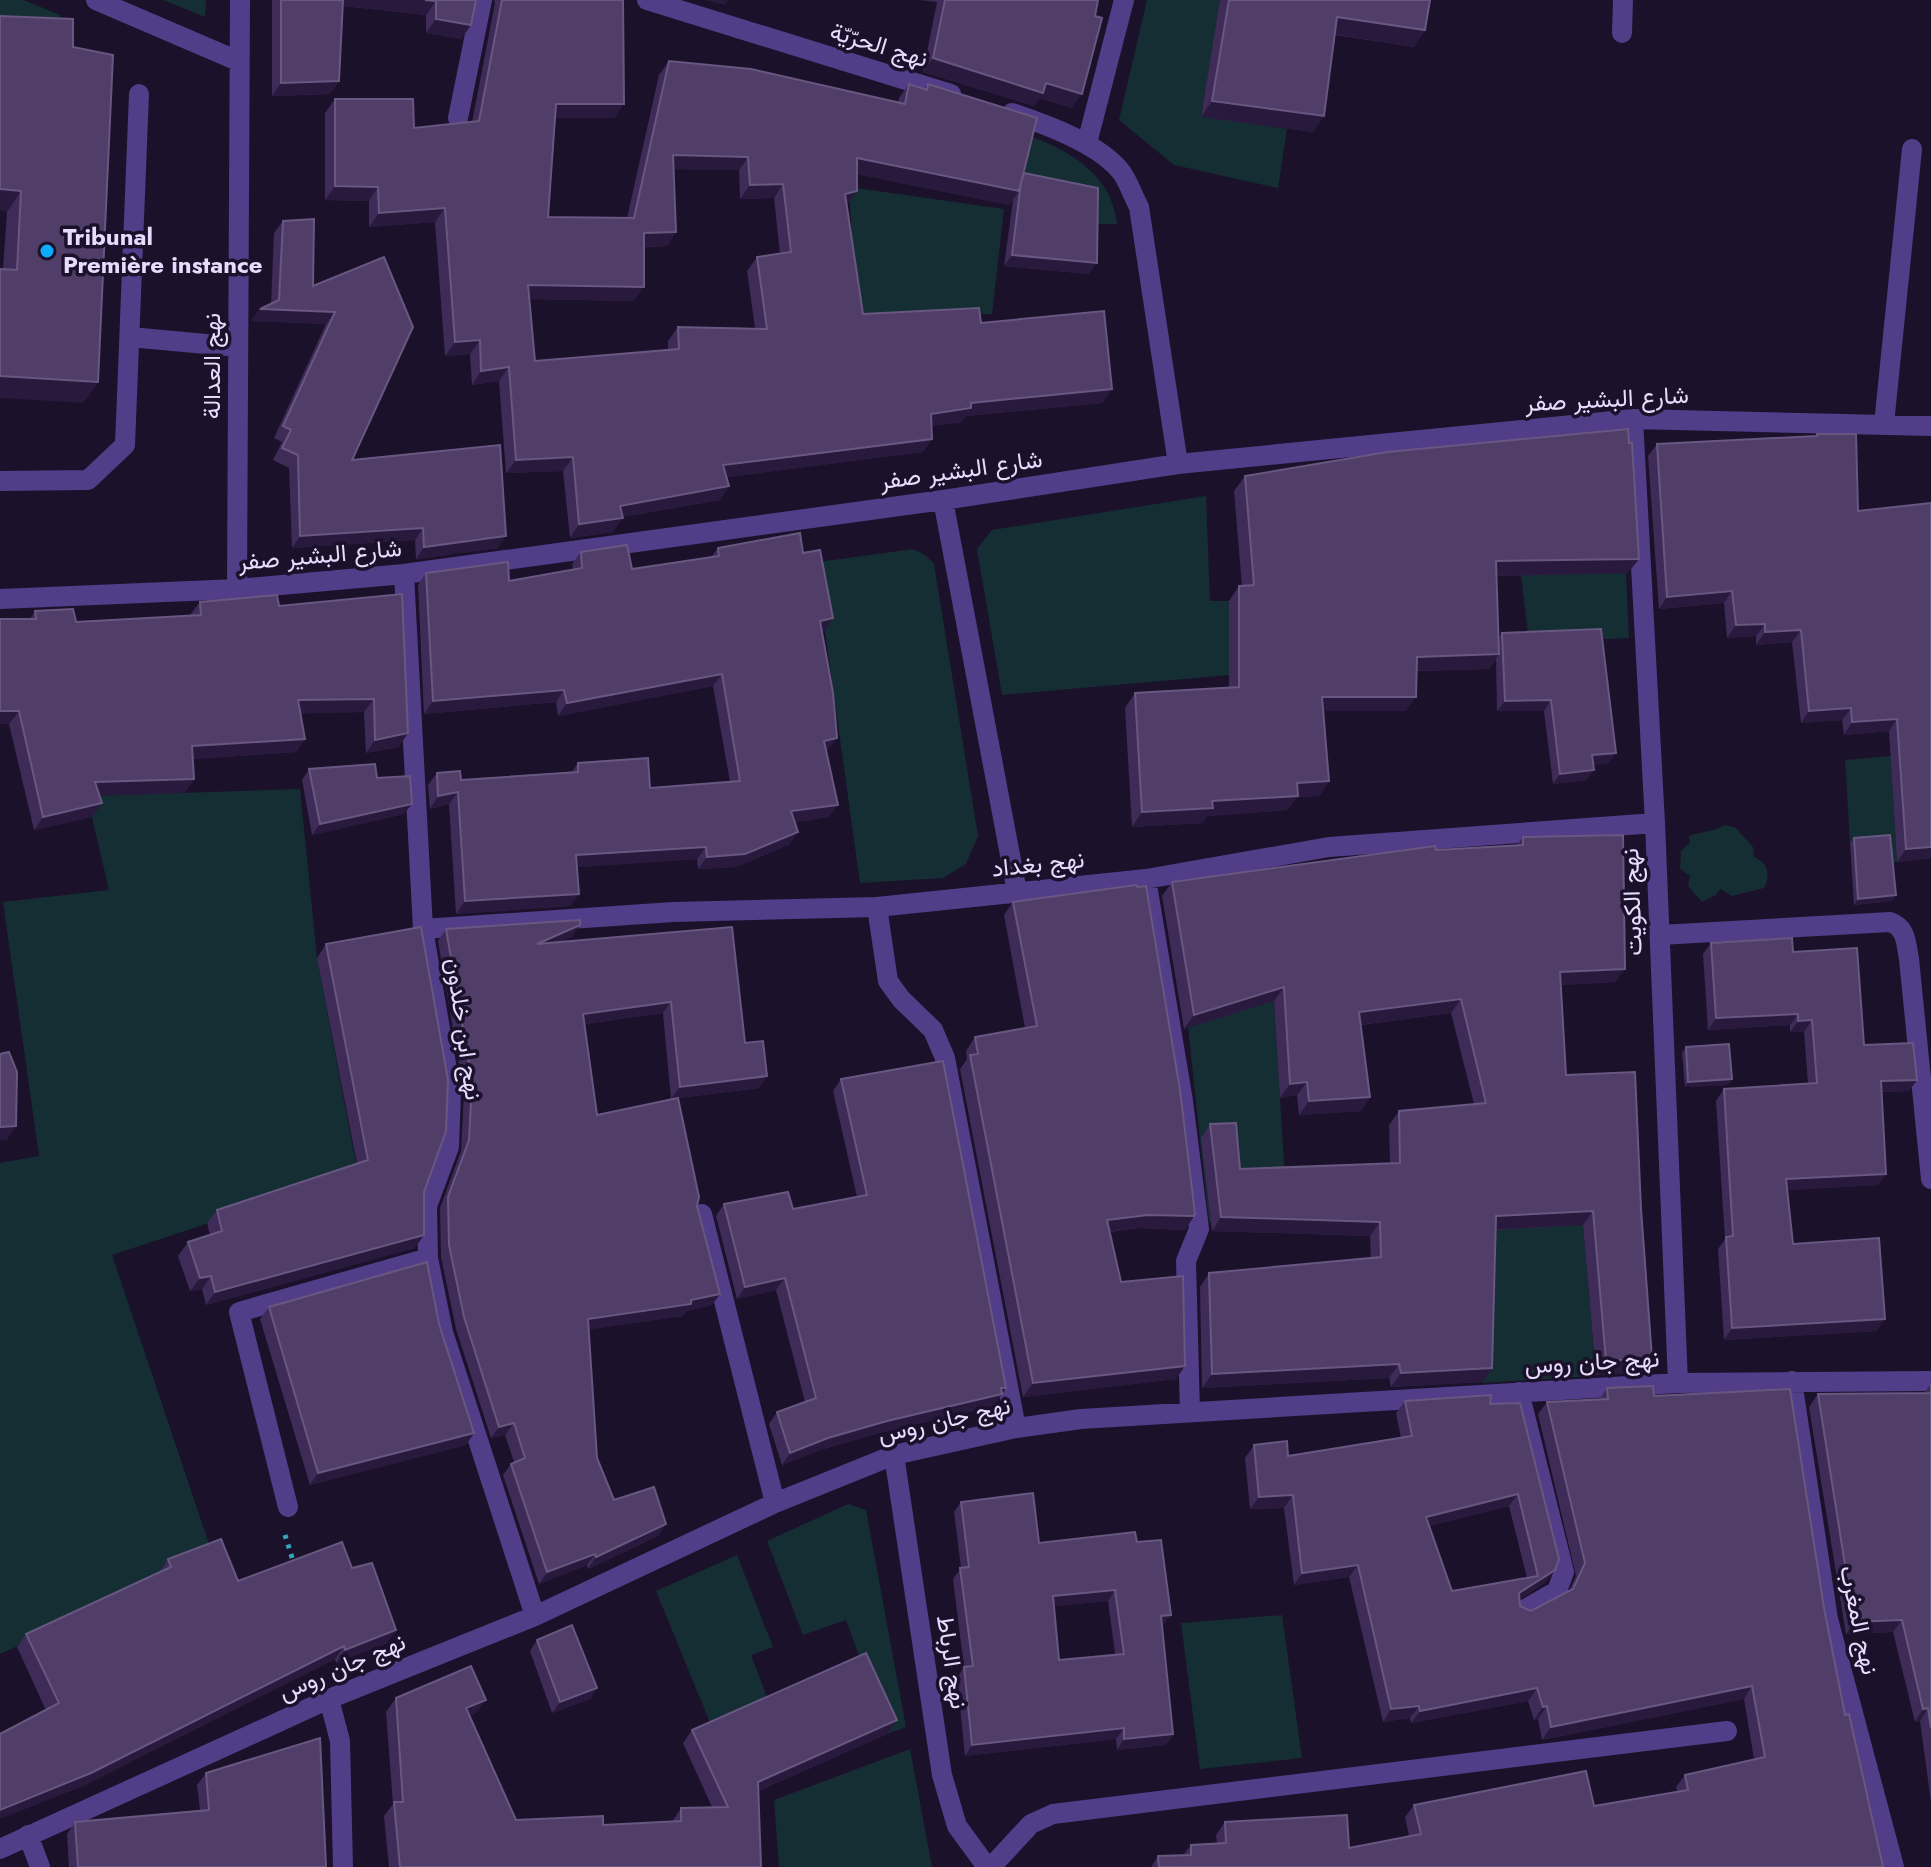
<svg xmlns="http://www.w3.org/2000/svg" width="1931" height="1867" viewBox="0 0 1931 1867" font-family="Jost,Vazirmatn,sans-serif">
  <rect width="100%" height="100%" fill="#1b112a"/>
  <!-- green -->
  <path fill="#142e34" d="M0 0H24L60 15 58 40 0 37Z
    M163 0H206L205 17Z
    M1147 0H1221L1201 116 1287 129 1278 188 1174 165 1119 120Z
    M1027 135C1069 150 1112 174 1117 224H1089L1015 183Z
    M849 187 1004 209 992 314 857 320Z
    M1206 496 1210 601H1229V675L1002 695 977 549 992 530Z
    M913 549 925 555 934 564 978 836 966 864 943 878 860 883 825 631 811 563Z
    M1626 573 1629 638 1529 642 1521 575Z
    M1891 756 1897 862H1876L1874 841 1850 843 1845 760Z
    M300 789 317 958 358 1174 112 1255 212 1553 159 1572 108 1605 0 1654V1163L39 1156 3 902 109 890 87 796Z
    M1725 825 1736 828 1753 847 1754 857C1768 862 1771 875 1764 888L1732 896 1720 889 1716 895 1702 902 1688 886 1690 876 1680 869 1681 851 1690 843 1689 836C1702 831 1713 832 1725 825Z
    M1274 1001 1288 1227 1238 1222 1209 1223 1188 1027Z
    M1583 1225 1596 1376 1483 1383V1230Z
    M848 1504 866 1510 906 1727 887 1734 846 1620 803 1635 767 1541Z
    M737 1555 773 1647 751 1655 770 1705 713 1730 656 1591Z
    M1282 1615 1302 1758 1200 1769 1181 1623Z
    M910 1749 932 1867H779L774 1800Z"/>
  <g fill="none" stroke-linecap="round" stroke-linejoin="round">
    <!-- path -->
    <path stroke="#33a4ba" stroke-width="5" stroke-dasharray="4 6" stroke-linecap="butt" d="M285 1535 294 1564"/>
    <!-- minor -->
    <path stroke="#513d88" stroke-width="20" d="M96 0 238 61
      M647 0 951 94
      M1622 33 1623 0
      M1012 113C1045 124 1101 144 1122 173 1129 183 1133 196 1139 207L1178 464
      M458 118 482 0
      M1087 143 1124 0
      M130 337 238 347
      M1633 419 1655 823 1678 1383
      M1884 424 1912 149
      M0 481 88 480 125 445 139 94
      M943 500 1017 892
      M404 574 423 929 451 1093 449 1147 427 1206 428 1258 443 1332 535 1616
      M237 589 240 0
      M0 599 237 589 404 574 943 500 1178 464 1633 419 1931 426
      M1146 879 1183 1101 1199 1229 1186 1261 1190 1413
      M877 907 888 981 901 999 933 1030 945 1058 1016 1428
      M423 929 673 912 877 907 1146 879 1329 847 1655 823
      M1660 935 1890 922C1907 928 1906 944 1909 959L1931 1179
      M702 1214 775 1503
      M1792 1381 1828 1619 1894 1867
      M1519 1392 1564 1572 1557 1591 1522 1611
      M894 1455 942 1775 957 1826 987 1867
      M288 1507 239 1312 428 1258
      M329 1699 340 1741 343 1867
      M28 1835 40 1867
      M0 1849 329 1699 535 1616 775 1503 894 1455 1016 1428 1081 1419 1678 1383 1931 1381
      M991 1867 1031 1824 1053 1814 1727 1731"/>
  </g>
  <!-- wall -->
  <path fill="#3e2b57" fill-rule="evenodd" d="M272 0H476L471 25 461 39 426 33V15L343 6 339 81 330 94 272 96Z
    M494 0H623L615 118H555L548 217 627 218 659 75 669 61 898 102 899 98 909 84 924 89 928 84 1024 173 1089 274 1004 266 1013 200 1009 205 857 174 847 205 863 314 981 323 1112 389 1102 403 966 416 962 422 932 426V439L923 452 727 477 729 486 720 500 622 517 613 532 570 538 563 471 506 473 499 381 472 385 470 354 445 356 435 222 369 227V201L325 200V113L335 99 414 128 472 122 495 3ZM674 169 739 170 740 199 774 198 780 254 757 257 747 271 755 328 678 327 668 341V350L535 361 530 299 634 301 644 247 667 246 676 232Z
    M919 0H1098L1072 108 1040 98 1034 106 923 72 937 2Z
    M1220 0H1430L1425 30 1414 47 1335 35 1324 116 1313 132 1201 117Z
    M73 47 98 382 83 403 3 269 7 212Z
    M283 221 313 286 384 257 352 460 498 548 416 559 415 540 292 548 289 468 273 460 282 442 274 438 326 324 251 321 260 309 271 304 274 233Z
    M1817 434 1858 511 1931 858 1897 862 1889 731 1844 735 1842 720 1801 723 1792 642 1756 645V636L1727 638 1724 603 1659 609 1648 456 1657 444 1816 436Z
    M1245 476 1628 573 1496 576 1498 639 1502 633 1609 763 1593 765 1587 780 1553 784 1544 711H1497L1496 659 1489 669 1417 671 1406 711H1324L1329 781 1319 796 1297 797 1287 810 1207 816 1202 823 1132 827 1125 708 1135 693 1229 688V601L1239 586H1242L1234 491Z
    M718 548 803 553 825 631H822L828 750 826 751 829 817 795 822 790 844 736 867 698 869 697 859 577 867 579 894 570 906 456 914 449 804 430 809 428 785 437 773 461 780 571 773 578 763 650 788 730 782 713 686 558 716 556 702 424 714 418 585 426 573 509 581 573 570 572 564 581 552 632 569 711 557Z
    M402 594 399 747 366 753 364 712 300 713 305 739 296 752 193 759 194 779 184 793 99 795 92 817 34 830 9 724H0V619H30L35 611 76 622 190 615 200 602 279 606Z
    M309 769 377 778 404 814 312 835 302 780Z
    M1523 837 1625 969 1615 982 1561 985 1566 1075 1641 1209 1652 1358 1643 1372 1596 1375 1583 1225 1496 1230 1492 1368 1483 1382 1391 1387 1389 1378 1202 1388 1200 1287 1209 1273 1371 1258 1370 1236 1212 1231 1201 1138 1210 1124 1240 1169 1390 1163 1389 1125 1399 1111 1474 1104 1451 1013 1361 1025 1370 1097 1361 1111 1299 1115 1297 1095 1280 1098 1274 1001 1184 1029 1162 896 1172 882 1436 850 1517 845Z
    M1854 838 1896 895 1892 901 1854 905 1850 843Z
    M1013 902 1194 1216 1185 1230 1139 1228 1110 1232 1121 1282 1176 1379 1023 1397 960 1069 967 1059 966 1051 975 1037 1025 1028 1004 915Z
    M446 929 572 937 560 942 745 1043 759 1088 671 1099 663 1013 585 1024 597 1115 697 1206 712 1305 687 1311 683 1316 588 1329 597 1458 614 1500 666 1524 658 1536 588 1569 587 1565 539 1584 503 1475 511 1464 514 1462 505 1435 491 1438 456 1329 441 1257 440 1208 461 1151 464 1093 438 941Z
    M1711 943 1793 952 1864 1045 1917 1080 1909 1091 1882 1092 1886 1174 1878 1185 1787 1190 1793 1244 1877 1331 1724 1340 1718 1249 1725 1239 1716 1101 1724 1089 1808 1084 1804 1032H1790V1025L1708 1030 1703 954Z
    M326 944 424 1192 415 1248 206 1305 202 1289 190 1291 178 1256 188 1242 210 1235 207 1223 217 1210 357 1164 317 958Z
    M1686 1047 1732 1079 1728 1085 1685 1087 1682 1053Z
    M841 1079 1006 1388 994 1406 879 1433 820 1450 782 1465 769 1424 777 1412 805 1402 776 1290 737 1299 716 1216 724 1204 793 1209 857 1197 833 1091Z
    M269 1307 439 1324 474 1433 466 1445 310 1485 260 1319Z
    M1931 1384V1802L1920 1721 1915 1722 1893 1632 1846 1634 1809 1407 1818 1394 1924 1393Z
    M1607 1388 1654 1396 1824 1608 1845 1715 1883 1867H1151L1158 1856 1183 1855 1191 1845 1217 1843 1216 1835 1225 1822 1349 1848 1409 1836 1405 1817 1414 1805 1594 1806 1677 1792 1676 1787 1685 1775 1754 1759 1744 1699 1542 1740 1538 1719 1534 1720 1528 1701 1411 1723 1410 1718 1383 1722 1349 1577 1294 1585 1284 1508 1250 1509 1245 1458 1254 1445 1288 1456 1401 1438 1396 1413 1405 1401 1490 1404 1546 1582 1520 1599V1606L1531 1611 1569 1591 1576 1576 1538 1414 1547 1402 1599 1400ZM1509 1506 1527 1578 1452 1591 1429 1526Z
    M961 1502 1039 1543 1137 1542 1163 1626H1162L1173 1734 1166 1745 1117 1750 1116 1739 965 1756 957 1678 964 1667 953 1579 961 1568 954 1512ZM1108 1601 1115 1654 1059 1660 1054 1606Z
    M168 1559 238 1581 352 1568 396 1630 387 1643 336 1663 335 1659 81 1787 17 1647 26 1634 159 1573Z
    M537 1640 597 1688 590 1699 552 1713 530 1651Z
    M396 1698 486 1700 476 1713 469 1716 516 1820 603 1825 672 1822 681 1808 712 1807 683 1743 692 1730 897 1720 887 1734 758 1791 761 1867H389L384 1816 393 1804 386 1712Z
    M206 1773 326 1867H69L67 1834 75 1822 200 1810 197 1785Z"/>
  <!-- shaded-wall -->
  <path fill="#28193d" d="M337 0H425L436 1 426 15 334 5Z
    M704 0H728L725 5Z
    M1337 17 1425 30 1414 47 1326 33Z
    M436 19 471 25 461 39 426 33Z
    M933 58 1046 83 1082 94 1072 108 1040 98 1034 106 923 72Z
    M339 81 330 94 272 96 281 83Z
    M1212 101 1324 116 1313 132 1201 117Z
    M556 104H624L615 118H547Z
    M673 155 748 157 739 170 664 169Z
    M857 158 1019 191 1009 205 847 172Z
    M783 184 774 198 740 199 750 185Z
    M335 186 378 187 369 201 325 200Z
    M0 189 21 191 7 212 0 211Z
    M857 191 847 205 845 194Z
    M445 208 435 222 369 227 379 213Z
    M676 232 667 246 634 247 644 233Z
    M1012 255 1097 263 1089 274 1004 266Z
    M528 285 644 287 634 301 519 299Z
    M260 309 335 312 326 324 251 321Z
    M480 340 470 354 445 356 455 342Z
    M509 367 499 381 472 385 481 371Z
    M0 376 98 382 83 403 0 398Z
    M1112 389 1102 403 966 416 962 422 921 428 931 414 971 403Z
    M932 439 923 452 714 479 723 465Z
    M573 457 563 471 506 473 516 460Z
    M729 486 720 500 610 519 620 506Z
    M623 518 613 532 570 538 579 524Z
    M423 528 415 540 292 548 300 536Z
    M506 536 498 548 416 559 424 547Z
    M1639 559 1628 573 1485 576 1496 561Z
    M1732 591 1724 603 1659 609 1667 597Z
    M833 618 825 631 811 634 820 621Z
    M1765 624 1756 636 1727 638 1736 625Z
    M1801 630 1792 642 1756 645 1765 632Z
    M1499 654 1489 669 1407 671 1417 657Z
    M722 674 713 686 558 716 567 703Z
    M564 690 556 702 424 714 433 701Z
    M1322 697H1416L1406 711H1312Z
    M374 699 364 712 288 714 298 700Z
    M1551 700 1544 711H1497L1505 701Z
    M1851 708 1842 720 1801 723 1809 711Z
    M0 711H19L9 724H0Z
    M1897 719 1889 731 1844 735 1852 722Z
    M408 733 399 747 366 753 375 740Z
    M837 738 828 750 815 753 824 741Z
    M305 739 296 752 183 760 192 746Z
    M1616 753 1609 763 1585 766 1592 755Z
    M1594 770 1587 780 1553 784 1560 774Z
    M194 779 184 793 85 796 95 782Z
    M1329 781 1319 796 1297 797 1287 810 1207 816 1202 823 1132 827 1142 812 1212 801 1297 783Z
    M458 792 449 804 430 809 438 796Z
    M102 803 92 817 34 830 43 817Z
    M412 804 404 814 312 835 320 824Z
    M838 805 829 817 782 824 791 811Z
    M798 832 790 844 736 867 698 869 707 857Z
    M706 847 697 859 568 868 576 855Z
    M1931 847V858L1897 862 1906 849Z
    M579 894 570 906 456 914 465 901Z
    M1896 895 1892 901 1854 905 1858 899Z
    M580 925 572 937 529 955 537 944Z
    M1625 969 1615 982 1551 986 1560 972Z
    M1284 987 1274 1001 1184 1029 1194 1015Z
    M1461 999 1451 1013 1350 1026 1359 1012Z
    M671 1002 663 1013 575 1025 583 1014Z
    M1798 1014 1790 1025 1708 1030 1716 1018Z
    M1812 1020 1804 1032H1790L1798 1021Z
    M767 1076 759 1088 671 1099 680 1087Z
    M1732 1079 1728 1085 1685 1087 1688 1082Z
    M1917 1080 1909 1091 1873 1092 1881 1081Z
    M1307 1082 1297 1095 1280 1098 1290 1084Z
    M1370 1097 1361 1111 1299 1115 1309 1101Z
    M16 1126 7 1140H0V1127Z
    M1886 1174 1878 1185 1778 1191 1786 1179Z
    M1593 1211 1583 1225 1486 1230 1496 1216Z
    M1148 1215 1194 1216 1185 1230 1139 1228 1098 1233 1107 1220Z
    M1221 1217 1380 1222 1370 1236 1212 1231Z
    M424 1235 415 1248 206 1305 215 1292Z
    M211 1276 202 1289 190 1291 200 1278Z
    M785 1278 776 1290 737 1299 745 1287Z
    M720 1294 712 1305 687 1311 683 1316 580 1331 588 1319 691 1300Z
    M1885 1319 1877 1331 1724 1340 1732 1328Z
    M1652 1358 1643 1372 1596 1375 1606 1361Z
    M1399 1364 1389 1378 1202 1388 1212 1374Z
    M1185 1366 1176 1379 1023 1397 1033 1383Z
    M1492 1368 1483 1382 1391 1387 1401 1373Z
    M1001 1388H1006L994 1406 879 1433 820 1450 782 1465 790 1453 828 1438Z
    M514 1423 505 1435 491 1438 499 1427Z
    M474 1433 466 1445 310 1485 318 1473Z
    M1518 1494 1509 1506 1417 1529 1426 1517Z
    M1293 1495 1284 1508 1250 1509 1259 1497Z
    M666 1524 658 1536 588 1569 596 1557Z
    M595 1554 587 1565 539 1584 547 1572Z
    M1358 1565 1349 1577 1294 1585 1302 1573Z
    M1555 1570 1546 1582 1510 1605 1519 1593Z
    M1115 1590 1108 1601 1045 1607 1053 1596Z
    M1171 1615 1163 1626H1153L1161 1616Z
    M1902 1620 1893 1632 1846 1634 1854 1622Z
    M396 1630 387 1643 336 1663 345 1650Z
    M344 1646 335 1659 81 1787 0 1819V1810Z
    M1752 1686 1744 1699 1542 1740 1551 1727Z
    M597 1688 590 1699 552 1713 560 1702Z
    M1537 1688 1528 1701 1411 1723 1420 1711Z
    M486 1700 476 1713 456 1722 466 1708Z
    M1419 1706 1410 1718 1383 1722 1391 1709Z
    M1547 1706 1538 1719 1534 1720 1543 1707Z
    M1928 1708 1920 1721 1915 1722 1923 1709Z
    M897 1720 887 1734 748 1795 758 1782Z
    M1124 1728 1116 1739 965 1756 972 1745Z
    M1173 1734 1166 1745 1117 1750 1124 1739Z"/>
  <!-- building -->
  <path fill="#503e69" stroke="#685780" stroke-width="2" fill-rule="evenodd" d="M281 0H343L339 81 281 83Z
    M425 0H476L471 25 436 19V1Z
    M502 0H623L624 104H556L548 217 634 218 669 61 751 69 905 104 909 84 927 90 928 84 1037 118 1019 191 857 158V191L845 194 863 314 979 308 981 323 1104 311 1112 389 971 403V408L931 414 932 439 723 465 729 486 620 506 623 518 579 524 573 457 516 460 509 367 481 371 480 340 455 342 445 208 379 213 378 187 335 186V99H413L414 128 479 121ZM673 155 748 157 750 185 783 184 791 252 757 257 767 329 678 327 679 349 535 361 528 285 644 287V233L676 232Z
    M945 0H1098L1095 16 1102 18 1082 94 1046 83 1043 93 933 58Z
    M1229 0H1430L1425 30 1337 17 1324 116 1212 101Z
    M0 16 73 19V47L113 55 98 382 0 376V269L17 270 21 191 0 189Z
    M1024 173 1098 188 1097 263 1012 255 1021 183Z
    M314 219 313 286 384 257 413 327 352 460 500 445 506 536 424 547 423 528 300 536 298 455 282 448 291 430 283 426 335 312 260 309 279 300 283 221Z
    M1628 429 1629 443H1632L1639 559 1496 561 1499 654 1417 657 1416 697H1322L1329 781 1297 783 1298 796 1212 801 1213 808 1142 812 1135 693 1239 687V586L1254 585 1245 476 1387 452Z
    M1817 434H1856L1858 511 1931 503V847L1906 849 1897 719 1852 722 1851 708 1809 711 1801 630 1765 632V624L1736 625 1732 591 1667 597 1657 444 1817 436Z
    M800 533 803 553 820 550 833 618 820 621 833 693 837 738 824 741 838 805 791 811 798 832 745 854 707 857 706 847 576 855 579 894 465 901 458 792 438 796 437 773 460 771 461 780 578 772V763L648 758 650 788 740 781 722 674 567 703 564 690 433 701 426 573 508 562 509 581 582 568 581 552 627 545 632 569 719 556 718 548Z
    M402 594 408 733 375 740 374 699 298 700 305 739 192 746 194 779 95 782 102 803 43 817 19 711H0V619H36L35 611 73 609 76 622 201 615 200 602 277 595 279 606Z
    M1601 629 1616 753 1592 755 1594 770 1560 774 1551 700 1505 701 1502 633Z
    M375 764 377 778 410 776 412 804 320 824 309 769Z
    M1623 835 1625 969 1560 972 1566 1075 1635 1072 1641 1209 1652 1358 1606 1361 1593 1211 1496 1216 1492 1368 1401 1373 1399 1364 1212 1374 1209 1273 1381 1257 1380 1222 1221 1217 1210 1124 1236 1123 1240 1169 1400 1163 1399 1111 1486 1103 1461 999 1359 1012 1370 1097 1309 1101 1307 1082 1290 1084 1284 987 1194 1015 1172 882 1435 846 1436 850 1523 845V837Z
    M1890 835 1896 895 1858 899 1854 838Z
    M1136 885 1137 887 1146 886 1180 1090 1195 1214 1194 1216 1148 1215 1107 1220 1121 1282 1183 1276 1185 1366 1033 1383 970 1055 978 1054 975 1037 1037 1026 1013 902Z
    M580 920V925L537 944 732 927 745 1043 763 1041 767 1076 680 1087 671 1002 583 1014 597 1115 678 1098 699 1197 697 1206 720 1294 691 1300V1304L588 1319 597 1458 614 1500 654 1487 666 1524 596 1557 595 1554 547 1572 511 1464 525 1458 514 1423 499 1427 464 1317 449 1245 448 1197 469 1140 472 1082 446 929Z
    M421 927 448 1080 446 1131 424 1192V1235L215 1292 211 1276 200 1278 188 1242 222 1231 217 1210 368 1160 326 944Z
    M1792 938 1793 952 1857 948 1864 1045 1913 1043 1917 1080 1881 1081 1886 1174 1786 1179 1793 1244 1879 1238 1885 1319 1732 1328 1726 1237 1733 1236 1724 1089 1817 1083 1812 1020 1798 1021V1014L1716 1018 1711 943Z
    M1729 1044 1732 1079 1688 1082 1686 1047Z
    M9 1052 17 1072 16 1126 0 1127V1054Z
    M943 1061 1006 1388H1001L1002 1394 887 1421 828 1438 790 1453 777 1412 816 1398 785 1278 745 1287 724 1204 788 1192 793 1209 867 1195 841 1079Z
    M427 1262 439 1324 474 1433 318 1473 269 1307Z
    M1931 1384V1728L1928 1708 1923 1709 1902 1620 1854 1622 1818 1394 1931 1393Z
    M1653 1386 1654 1396 1790 1389 1824 1608 1845 1715 1849 1714 1883 1867H1159L1158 1856 1191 1855V1845L1226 1843 1225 1822 1347 1815 1349 1848 1421 1834 1414 1805 1586 1771 1594 1806 1688 1790 1685 1775 1765 1757 1752 1686 1551 1727 1547 1706 1543 1707 1537 1688 1420 1711 1419 1706 1391 1709 1358 1565 1302 1573 1293 1495 1259 1497 1254 1445 1287 1441 1288 1456 1412 1436 1405 1401 1491 1395 1490 1404 1520 1403 1559 1559 1555 1570 1519 1593 1520 1606 1531 1611 1573 1589 1585 1563 1547 1402 1608 1399 1607 1388ZM1518 1494 1538 1576 1452 1591 1426 1517Z
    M1033 1493 1039 1543 1135 1532 1137 1542 1161 1540 1171 1615 1161 1616 1173 1734 1124 1739V1728L972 1745 964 1667 973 1666 960 1568 969 1567 961 1502ZM1115 1590 1124 1654 1059 1660 1053 1596Z
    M221 1539 238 1581 342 1542 352 1568 372 1563 396 1630 345 1650 344 1646 91 1773 0 1810V1734L59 1703 26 1634 171 1567 168 1559Z
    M572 1625 597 1688 560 1702 537 1640Z
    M866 1653 897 1720 758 1782 761 1867H400L394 1802H403L396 1698 471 1666 486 1700 466 1708 516 1820 603 1816V1825L681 1821V1808L728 1807 692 1730Z
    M320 1738 326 1867H78L75 1822 209 1810 206 1773Z"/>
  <!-- markers -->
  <circle fill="#0badfa" stroke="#1b112a" stroke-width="3" cx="47" cy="251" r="8"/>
  <g text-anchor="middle" stroke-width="7" stroke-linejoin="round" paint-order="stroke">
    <!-- street labels -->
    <g font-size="24" fill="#e7dbfe" stroke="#1b112a">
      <text transform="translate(879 45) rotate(17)" y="8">نهج الحرّيّة</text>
      <text transform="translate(212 366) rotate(-90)" y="8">نهج العدالة</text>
      <text transform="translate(1607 399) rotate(-3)" y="8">شارع البشير صفر</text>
      <text transform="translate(961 470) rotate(-8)" y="8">شارع البشير صفر</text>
      <text transform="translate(320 555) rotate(-5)" y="8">شارع البشير صفر</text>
      <text transform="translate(1038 864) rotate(-6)" y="8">نهج بغداد</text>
      <text transform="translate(1632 902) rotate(-92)" y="8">نهج الكويت</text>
      <text transform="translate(464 1029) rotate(82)" y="8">نهج ابن خلدون</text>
      <text transform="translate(1592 1362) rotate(-3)" y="8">نهج جان روس</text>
      <text transform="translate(944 1420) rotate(-13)" y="8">نهج جان روس</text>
      <text transform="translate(1859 1620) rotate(78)" y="8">نهج المغرب</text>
      <text transform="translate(952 1662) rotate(81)" y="8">نهج الرباط</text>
      <text transform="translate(342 1667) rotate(-23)" y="8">نهج جان روس</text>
    </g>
    <!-- poi labels -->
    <g font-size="24" font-weight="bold" fill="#e7dbfe" stroke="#1b112a" text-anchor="start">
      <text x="63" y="245">Tribunal<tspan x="63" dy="28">Première instance</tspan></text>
    </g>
  </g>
</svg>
